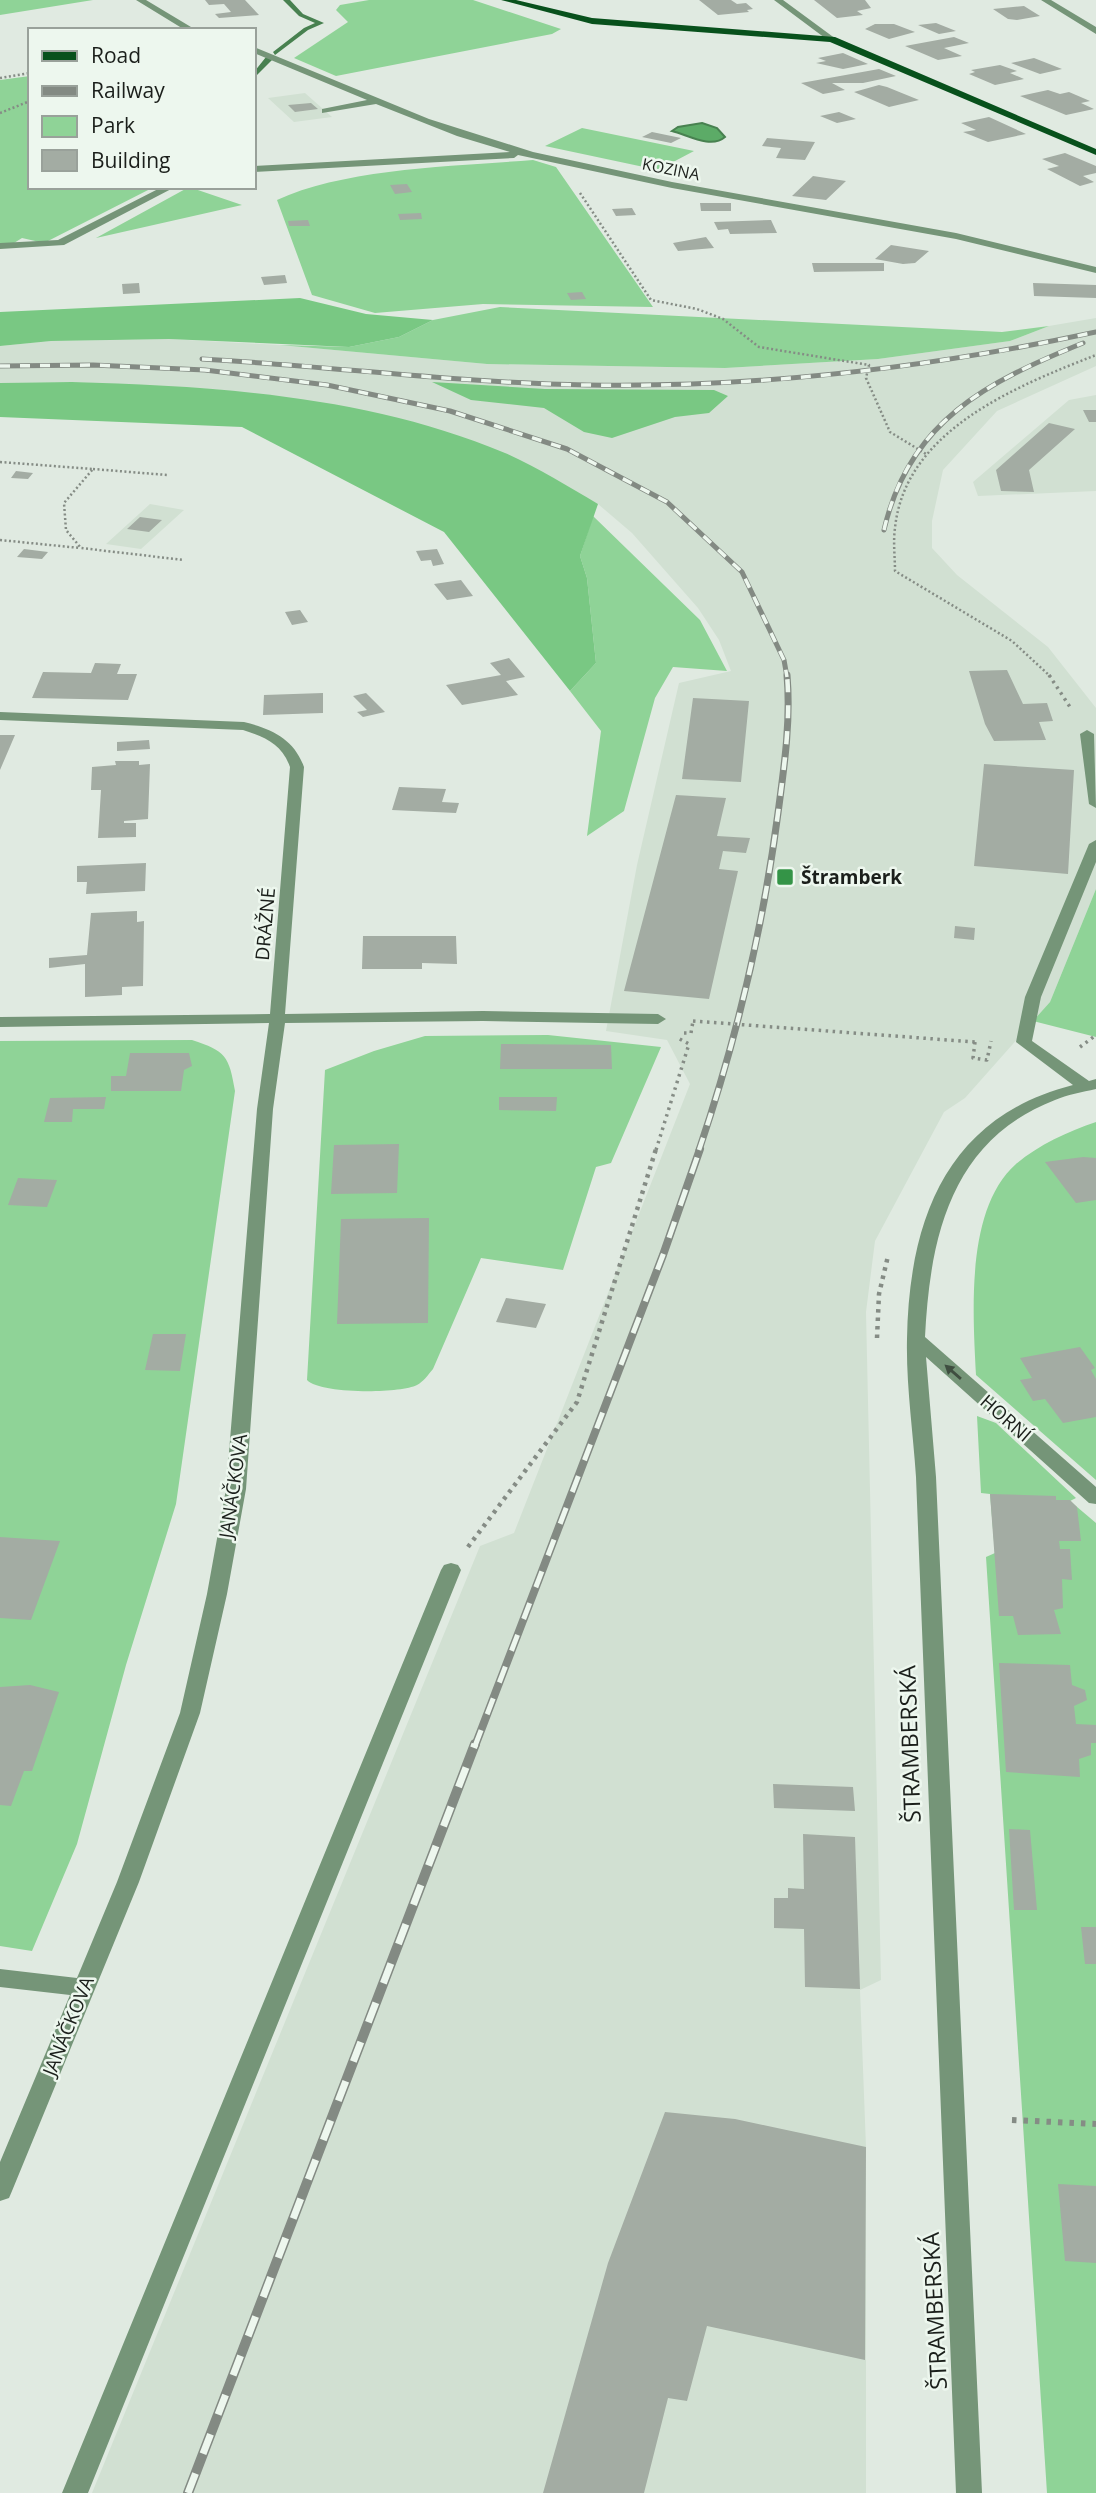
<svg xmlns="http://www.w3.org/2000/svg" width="1096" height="2493" viewBox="0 0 1096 2493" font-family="'Open Sans',sans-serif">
  <rect width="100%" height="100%" fill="#e0eae1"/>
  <!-- built -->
  <path fill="#d1e0d2" d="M305 93 332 117 294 122 268 98Z
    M1096 318V366L997 411 943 470 932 521V548L957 575 1048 647 1096 708V889L1050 1002 965 1098 944 1112 875 1241 866 1312 881 1980 860 1990 866 2147V2493H92L480 1546 514 1533 690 1084 667 1040 606 1031 637 865 679 683 731 671 719 640 698 608 632 533 598 504 452 435 342 407 214 389 72 382 0 383V346L51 341 169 339 280 345 487 364 725 368 878 359 1010 341 1049 326Z
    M1096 395V491L978 496 973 482 1069 400Z
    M150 504 184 510 141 549 106 544Z"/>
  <!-- green -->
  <path fill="#8fd397" d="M0 0H93L0 15Z
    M369 0H473L561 29 552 34 336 76 294 58 348 22 336 10 340 5Z
    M30 76V187H154L44 243 22 238 14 243 0 244V80Z
    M582 128 694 151 658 170 545 146Z
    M533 160 556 167 653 307 483 304 375 313 312 295 277 200C345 168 458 166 533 160Z
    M189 187 242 205 96 238Z
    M500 307 1002 332 1049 326 1010 341 878 359 725 368 487 364 280 345 349 347 399 337 433 320Z
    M593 516 700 620 727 671 673 667 655 698 624 811 587 836 601 731 570 691 596 663 587 578 580 556Z
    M1096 889V1037L1033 1021 1050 1002Z
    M548 1035 661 1047 611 1163 596 1167 563 1270 481 1258 433 1369C428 1375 423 1382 417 1385 399 1394 320 1394 307 1380L325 1070 374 1051 425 1036Z
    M192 1040C226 1051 229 1056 235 1091L176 1504 126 1665 77 1844 32 1951 0 1946V1041Z
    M1096 1122V1480L976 1375C973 1314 965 1209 1016 1164 1040 1144 1067 1132 1096 1122Z
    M977 1416 996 1423 1076 1498 1070 1501 1096 1523V2493H1047L986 1557 995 1553 990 1494 981 1493Z"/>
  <!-- forest -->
  <path fill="#79c883" d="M300 298 366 314 433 320 399 337 349 347 169 339 51 341 0 346V312Z
    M72 382C217 386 370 396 505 453 537 467 567 486 598 504L580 556 587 578 596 663 570 691 444 532 242 427 0 417V383Z
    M432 382 545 389 714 390 728 396 709 413 675 417 612 438 584 432 544 408 471 400Z"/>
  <!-- water -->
  <path fill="#5cab67" stroke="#488150" stroke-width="2" d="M702 123 717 128 725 137C711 149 688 135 672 131L678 127Z"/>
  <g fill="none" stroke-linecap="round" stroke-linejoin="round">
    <!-- stream -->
    <path fill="#488150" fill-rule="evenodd" d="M283 0H290L303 14 324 23 308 30 275 55 273 52 304 28 315 23 299 16Z
      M266 57 273 59 254 78V72Z"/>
  </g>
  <!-- building -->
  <path fill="#a3aca3" d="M205 0H245L259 15 219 18 215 14 231 12 224 4 209 5Z
    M699 0H731L737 4 746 3 753 9 747 10 749 12 718 15Z
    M814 0H865L871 8 857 11 863 15 837 18Z
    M1024 6 1040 16 1017 20 1008 19 993 9Z
    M936 23 956 31 939 34 918 25Z
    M875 24H894L915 32 889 39 865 29Z
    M954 37 969 43 944 48 962 56 938 60 905 46Z
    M843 53 868 64 843 69 816 63 826 61 818 58Z
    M1034 58 1062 69 1040 74 1011 63Z
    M1000 65 1017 71 1010 73 1024 79 995 85 969 74 975 72 971 70Z
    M879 69 896 76 863 83H832L845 90 823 94 801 83Z
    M879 85 887 87 919 100 889 107 854 92Z
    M1048 90 1060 94 1069 92 1090 101 1081 103 1094 109 1066 115 1020 96Z
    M311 103 318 109 295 112 288 105Z
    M839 112 856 119 837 123 820 116Z
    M989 117 1026 134 988 142 963 132 976 130 961 123Z
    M652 132 681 138 671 143 642 137Z
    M767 138 815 142 805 160 776 158 781 148 762 146Z
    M1065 153 1096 166V173L1083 176 1094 182 1080 186 1047 169 1059 166 1042 159Z
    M813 176 846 181 826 200 792 196Z
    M407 184 412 192 395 194 390 185Z
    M700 203H731V211H701Z
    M632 208 636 215 616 216 612 209Z
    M421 213 422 219 400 220 398 214Z
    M308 220 310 226H289L288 221Z
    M771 220 777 233 730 234 728 229 718 230 714 222Z
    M706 237 714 248 678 251 673 243Z
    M891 245 929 251 915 263 903 264 875 259Z
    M812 263H884V271L814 272Z
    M285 275 287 283 264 285 261 277Z
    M139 283 140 293 123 294 122 284Z
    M1033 283 1096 285V298L1034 296Z
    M582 292 586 299 571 300 567 293Z
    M1083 410H1096V422H1089Z
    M1049 423 1075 429 1029 470 1034 492 1001 491 996 470Z
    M16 471 33 473 28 479 11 478Z
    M140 517 162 520 149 532 127 529Z
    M24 549 48 552 42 559 17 557Z
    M437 549 444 564 433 566 431 560 421 561 416 551Z
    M461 580 473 596 447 600 434 584Z
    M300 610 308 622 292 625 285 612Z
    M509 658 525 677 506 681 518 695 462 705 446 685 501 675 490 663Z
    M95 663 121 664 117 674H137L128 700 32 698 43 672 91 673Z
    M1007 670 1023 704 1047 703 1053 721 1039 722 1046 740 994 741 985 724 969 671Z
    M323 693V713L263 715 264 695Z
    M366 693 385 712 363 717 357 712 367 710 353 696Z
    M693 698 749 701 741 782 682 779Z
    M0 735H15L0 770Z
    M149 740 150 749 117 751V742Z
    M115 761H139V765L150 764 148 819 124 821V823H136V837L98 838 101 790H91L92 767 116 765Z
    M984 764 1074 770 1068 874 974 866Z
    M399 787 446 789 442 802 459 803 456 813 392 810Z
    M676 795 726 798 717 836 750 838 746 853 723 851 719 869 738 871 709 999 624 991Z
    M146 863 145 891 86 894 87 882H77V866Z
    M137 911V922L144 921 143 986 122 987V995L85 997V964L49 968V958L87 955 91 913Z
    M955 926 975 928 974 940 954 938Z
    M363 936H456L457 964 422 963V969H362Z
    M501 1044 611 1045 612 1069H500Z
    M130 1053H189L192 1066 184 1070 181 1091H111V1076H126Z
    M106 1097 104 1109H73L72 1122H44L50 1098Z
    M499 1097H557L556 1111 499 1110Z
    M399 1144 397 1193 331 1194 334 1145Z
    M1083 1157 1096 1158V1200L1076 1203 1045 1162Z
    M18 1178 57 1180 47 1207 8 1205Z
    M429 1218 428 1323 337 1324 341 1219Z
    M506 1298 546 1304 536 1328 496 1322Z
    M153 1334H186L180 1371 145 1370Z
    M1080 1347 1095 1368 1091 1370 1096 1379V1417L1063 1423 1045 1399 1033 1401 1020 1380 1032 1378 1020 1358Z
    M990 1494 1056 1496V1500H1070L1077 1507 1081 1541H1059L1060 1549H1070L1072 1580 1062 1579 1063 1608 1054 1610 1061 1634 1018 1635 1013 1616H999Z
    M0 1537 60 1541 31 1620 0 1618Z
    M999 1663 1070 1665 1072 1685 1085 1690 1087 1700 1074 1706 1076 1724 1096 1725V1743H1091V1755L1079 1759 1080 1777 1006 1772Z
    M30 1685 59 1692 32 1771H24L11 1806 0 1805V1687Z
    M773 1784 853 1787 855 1811 774 1808Z
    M1009 1829 1030 1830 1037 1910H1014Z
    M803 1834 855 1837 860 1989 805 1987 804 1929 774 1928V1898H788V1888L804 1889Z
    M1081 1927H1096V1964H1085Z
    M665 2112 735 2119 866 2147 865 2360 707 2326 687 2401 668 2398 644 2493H543L608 2263Z
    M1058 2184 1096 2186V2263L1065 2261Z"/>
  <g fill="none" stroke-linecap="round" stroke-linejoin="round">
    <!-- path-far3 -->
    <path stroke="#858c85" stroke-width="2.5" stroke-dasharray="2 2.5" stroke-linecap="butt" d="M0 78 30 73
      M0 113 30 101
      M580 193 651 300 697 309 723 319 759 347 869 365 866 378 890 432 926 454
      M0 462 93 469 64 503 66 530 81 548 184 560
      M93 469 167 475
      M0 540 80 548
      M1051 677 1012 641 895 571C895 557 893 542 895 528 905 430 1017 386 1096 355"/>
    <!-- path-far2 -->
    <path stroke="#858c85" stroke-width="3.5" stroke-dasharray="2.5 4.5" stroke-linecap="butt" d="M1049 675 1072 710
      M684 1033H691L693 1021
      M975 1042 973 1058 987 1060 991 1041
      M1080 1047 1096 1035
      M656 1150 689 1044 678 1038"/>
    <!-- path-far1 -->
    <path stroke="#858c85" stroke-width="4.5" stroke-dasharray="3.5 5" stroke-linecap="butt" d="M877 1338 879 1294 888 1256
      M468 1547 577 1402 656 1149"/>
    <!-- path -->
    <path stroke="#858c85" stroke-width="6" stroke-dasharray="4.5 7" stroke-linecap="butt" d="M1012 2120 1096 2124"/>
    <!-- minor -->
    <path fill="#759578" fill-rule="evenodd" d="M136 0H146L196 30H185Z
      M774 0H783L836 39 829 41Z
      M1041 0H1051L1096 27V34Z
      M254 47 429 119 533 152 672 182 956 233 1096 267V273L956 239 672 188 518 155 514 158 254 172V166L510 152 457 136 376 104 322 113V109L367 100 254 53Z
      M162 187H175L64 245 0 249V243L58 240Z
      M0 712 244 722C272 729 294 739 304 767L285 1014 483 1011 658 1014 666 1019 658 1024 483 1021 285 1023 273 1109 246 1489 227 1594 200 1713 139 1882 12 2191 9 2198 0 2201V2162L70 1995 0 1987V1969L77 1978 117 1882 180 1713 207 1594 226 1489 257 1109 269 1023 0 1027V1017L270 1014 290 767C282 744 265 737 243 730L0 720Z
      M1087 730 1094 734 1096 808 1089 804 1080 734Z
      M1096 840V862L1041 997 1032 1041 1089 1081 1096 1079V1089C1082 1092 1067 1095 1055 1100 951 1140 930 1237 925 1337L1096 1487V1504L1089 1503 926 1357 936 1477 982 2493H956L916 1477C913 1431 906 1385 907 1339 909 1219 947 1117 1073 1085L1016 1042 1025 997 1089 844Z
      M451 1563 458 1565 461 1570 88 2493H62L441 1570 444 1565Z"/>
    <!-- major -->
    <path fill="#08511c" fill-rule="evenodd" d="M501 0H516L592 18 835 37 1096 149V155L830 42 592 24Z"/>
    <defs>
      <path id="rail-far3" d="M202 359C330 366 458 383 587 385 759 388 928 368 1096 332
        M0 366 93 365 205 370 327 385 450 411 567 449 667 502 742 572 784 660 787 677
        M884 530C909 421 987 382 1083 343"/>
      <path id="rail-far2" d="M699 1150C736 1041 763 928 778 813 784 768 791 721 787 675"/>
      <path id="rail-far1" d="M475 1746 663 1255 700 1149"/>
      <path id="rail" d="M188 2493 475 1744"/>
    </defs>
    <!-- rail-far3 casing -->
    <use href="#rail-far3" stroke="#838a83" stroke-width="5"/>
    <!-- rail-far2 casing -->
    <use href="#rail-far2" stroke="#838a83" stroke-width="7"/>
    <!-- rail-far1 casing -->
    <use href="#rail-far1" stroke="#838a83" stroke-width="8"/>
    <!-- rail casing -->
    <use href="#rail" stroke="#838a83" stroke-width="10"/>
    <!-- rail-far3 -->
    <use href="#rail-far3" stroke="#edf7ee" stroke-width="3.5" stroke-dasharray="10" stroke-linecap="butt"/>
    <!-- rail-far2 -->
    <use href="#rail-far2" stroke="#edf7ee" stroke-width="4.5" stroke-dasharray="13" stroke-linecap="butt"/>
    <!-- rail-far1 -->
    <use href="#rail-far1" stroke="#edf7ee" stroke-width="5" stroke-dasharray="17" stroke-linecap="butt"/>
    <!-- rail -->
    <use href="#rail" stroke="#edf7ee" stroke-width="7" stroke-dasharray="21" stroke-linecap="butt"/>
    <!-- path-bridge -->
    <path stroke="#858c85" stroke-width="3.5" stroke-dasharray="2.5 4.5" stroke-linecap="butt" d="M693 1021 975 1042"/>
  </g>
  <!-- one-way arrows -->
  <defs><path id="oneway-solid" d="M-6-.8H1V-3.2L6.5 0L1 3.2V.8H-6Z" transform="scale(1.75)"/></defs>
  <use fill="#3f4e40" href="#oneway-solid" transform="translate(953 1372) rotate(-139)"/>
  <!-- markers -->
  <rect fill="#349447" stroke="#edf7ee" stroke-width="2.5" x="776" y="868" width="18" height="18" rx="3.5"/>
  <g text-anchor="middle" stroke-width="5" stroke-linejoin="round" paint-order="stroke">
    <!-- far-street labels -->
    <g font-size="16" fill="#1b1f1b" stroke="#edf7ee">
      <text transform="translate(671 169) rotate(11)" y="6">KOZINA</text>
    </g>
    <!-- poi labels -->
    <g font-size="19" font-weight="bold" fill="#1b1f1b" stroke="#edf7ee" text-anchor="start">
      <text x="801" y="884">Štramberk</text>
    </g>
    <!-- street labels -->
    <g font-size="19" fill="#1b1f1b" stroke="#edf7ee">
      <text transform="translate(265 924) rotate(-85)" y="7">DRÁŽNÉ</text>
      <text transform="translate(1006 1418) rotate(41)" y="7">HORNÍ</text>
      <text transform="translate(233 1486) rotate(-82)" y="7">JANÁČKOVA</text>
      <text transform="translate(68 2026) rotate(-68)" y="7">JANÁČKOVA</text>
    </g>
    <!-- near-street labels -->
    <g font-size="23" fill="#1b1f1b" stroke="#edf7ee">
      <text transform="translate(910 1744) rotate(-92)" y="8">ŠTRAMBERSKÁ</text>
      <text transform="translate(935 2311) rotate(-93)" y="8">ŠTRAMBERSKÁ</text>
    </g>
  </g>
  <!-- legend -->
  <rect x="28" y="28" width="228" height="161" fill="#edf7ee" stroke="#99a19a" stroke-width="2"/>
  <rect x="42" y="51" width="35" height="10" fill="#08511c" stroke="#99a19a" stroke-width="2"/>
  <text x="91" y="63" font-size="21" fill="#1b1f1b">Road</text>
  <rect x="42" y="86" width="35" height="10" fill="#838a83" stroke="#99a19a" stroke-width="2"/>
  <text x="91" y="98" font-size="21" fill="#1b1f1b">Railway</text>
  <rect x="42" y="116" width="35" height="21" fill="#8fd397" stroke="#99a19a" stroke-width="2"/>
  <text x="91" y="133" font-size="21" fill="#1b1f1b">Park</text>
  <rect x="42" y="150" width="35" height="21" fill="#a3aca3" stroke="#99a19a" stroke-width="2"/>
  <text x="91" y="168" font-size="21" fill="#1b1f1b">Building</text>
</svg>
